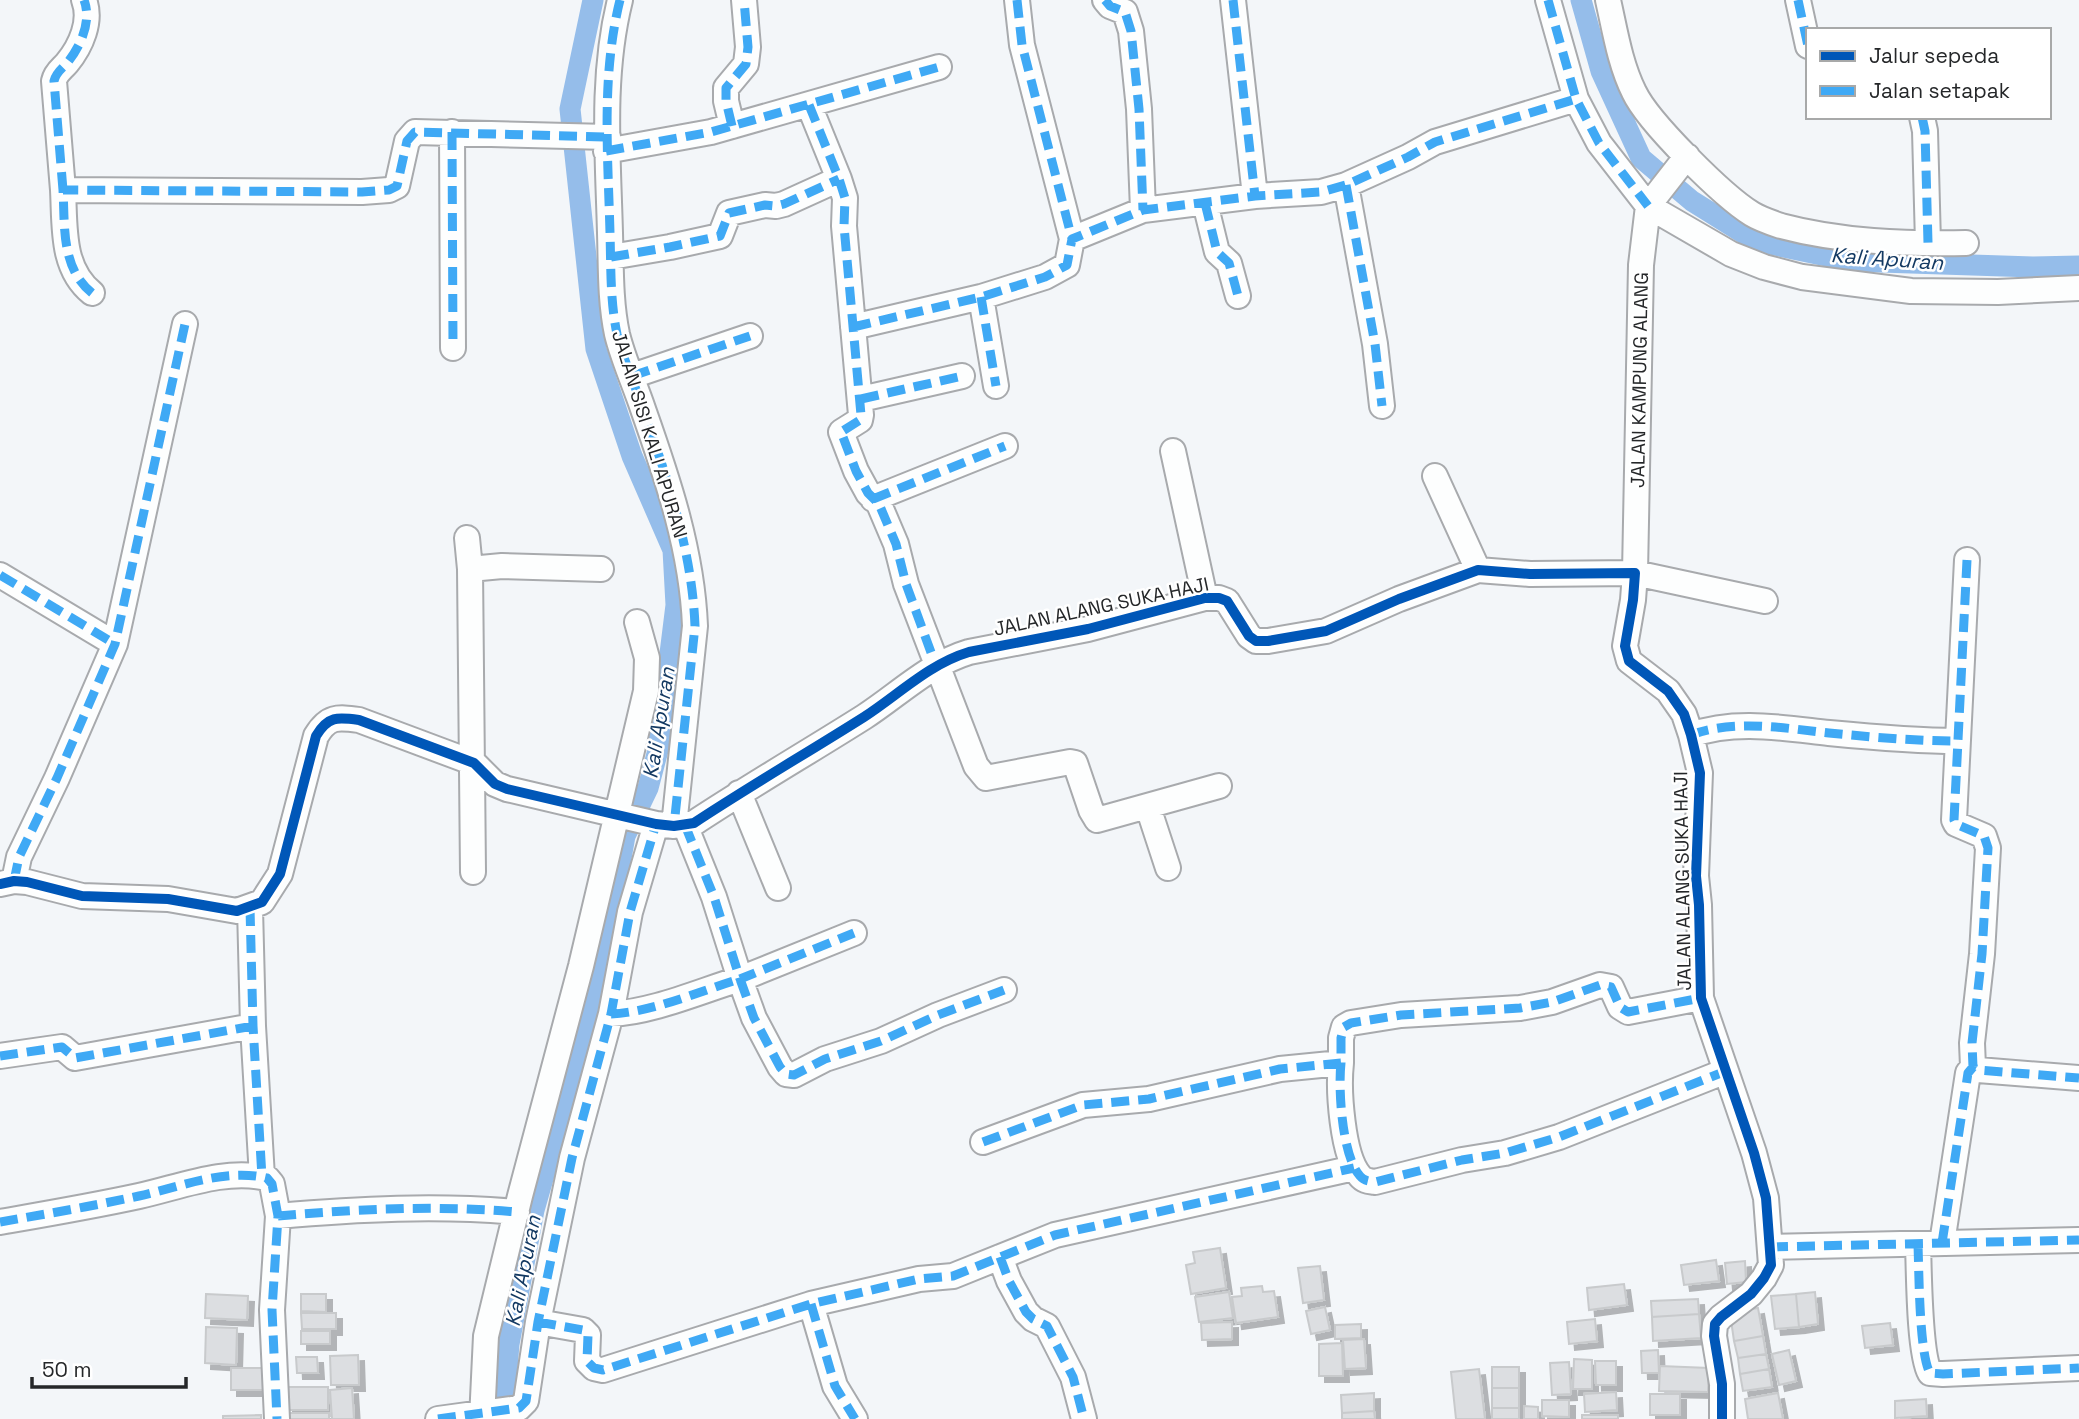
<svg xmlns="http://www.w3.org/2000/svg" width="2079" height="1419" viewBox="0 0 2079 1419" font-family="'Space Grotesk',sans-serif">
  <defs>
    <filter id="shadow"><feDropShadow dx="6" dy="6" stdDeviation="0" flood-color="#0004"/></filter>
  </defs>
  <rect width="100%" height="100%" fill="#f3f6f9"/>
  <g fill="none" stroke-linecap="round" stroke-linejoin="round">
    <!-- canal -->
    <path stroke="#95bdea" stroke-width="21" d="M1581 0 1601 71 1641 158 1692 201 1756 241 1850 261 2033 267 2079 266
      M503 1419 509 1344 534 1210 580 1049 609 926 625 836 648 788 658 750 676 605 673 550 632 456 596 349 570 109 593 0"/>
  </g>
  <!-- building -->
  <path fill="#dcdee1" stroke="#c8cacc" stroke-width="2" filter="url(#shadow)" d="M1220 1248 1226 1288 1191 1294 1186 1265 1195 1263 1193 1252Z
    M1716 1260 1719 1281 1684 1285 1681 1265Z
    M1745 1261 1746 1282 1727 1284 1725 1263Z
    M1320 1266 1324 1300 1303 1303 1298 1268Z
    M1624 1284 1627 1305 1589 1310 1587 1288Z
    M1262 1286 1263 1292 1274 1291 1278 1317 1236 1323 1232 1297 1242 1296 1241 1288Z
    M1229 1292 1233 1318 1199 1322 1195 1297Z
    M1815 1292 1818 1324 1799 1327 1796 1294Z
    M206 1294 248 1296 247 1320 205 1318Z
    M301 1294H326V1312L301 1311Z
    M1796 1294 1799 1327 1775 1329 1771 1296Z
    M1698 1299 1699 1314 1652 1317 1651 1301Z
    M1325 1307 1330 1330 1311 1334 1306 1311Z
    M1758 1308 1763 1336 1734 1341 1730 1313Z
    M301 1313H336V1329H302Z
    M1699 1314 1701 1338 1653 1341 1652 1317Z
    M1595 1319 1597 1341 1569 1344 1567 1322Z
    M1232 1322V1339L1202 1340 1201 1323Z
    M1890 1323 1893 1345 1865 1348 1862 1326Z
    M1361 1324V1338L1335 1339V1325Z
    M206 1327 237 1328 236 1365 205 1363Z
    M301 1331H330V1344H301Z
    M1763 1336 1766 1354 1738 1358 1734 1341Z
    M1364 1339 1366 1368 1345 1369 1343 1340Z
    M1342 1343 1343 1376H1319V1344Z
    M1658 1350 1659 1373H1642L1641 1351Z
    M1789 1350 1796 1381 1779 1385 1772 1354Z
    M1766 1354 1769 1369 1740 1374 1738 1358Z
    M358 1355 359 1385H331L330 1356Z
    M296 1357H317L318 1373H297Z
    M1574 1359 1592 1360V1389H1573Z
    M1595 1361H1616V1385H1596Z
    M1569 1362 1571 1394 1552 1395 1550 1363Z
    M1660 1366 1709 1368 1708 1392 1659 1391Z
    M1492 1367H1519V1388H1492Z
    M231 1368H270V1390H231Z
    M1479 1369 1485 1419H1456L1451 1372Z
    M1769 1369 1772 1387 1743 1391 1740 1374Z
    M287 1387H328V1410H287Z
    M352 1388 354 1419H332L330 1390Z
    M1492 1388H1519V1408H1492Z
    M1616 1392 1617 1410 1585 1412 1584 1394Z
    M1374 1393V1411L1342 1413 1341 1395Z
    M1778 1393 1783 1419H1748L1745 1399Z
    M1650 1394H1680V1415H1650Z
    M1926 1399 1927 1416 1895 1418V1401Z
    M1542 1400H1569V1417L1542 1416Z
    M1524 1406 1538 1407V1419H1524Z
    M1492 1408H1519V1419H1492Z
    M1374 1411 1375 1419H1342V1413Z
    M289 1413H329V1419H289Z
    M261 1415V1419H223V1416Z
    M1582 1415H1618V1419H1582Z"/>
  <g fill="none" stroke-linecap="round" stroke-linejoin="round">
    <defs>
      <path id="minor" d="M620 0C601 76 608 155 610 233 611 266 610 301 617 334 623 359 635 385 643 409 668 480 692 551 695 626L674 826
        M1017 0 1022 45 1072 239
        M1105 0 1110 6 1125 12 1131 31 1139 109 1143 210
        M1233 0 1255 196
        M1548 0 1576 99 1599 143 1648 206 1731 254 1764 267 1802 277 1911 291 1998 292 2079 288
        M1608 0C1615 31 1620 64 1634 92 1648 122 1723 196 1752 214 1760 219 1772 223 1781 226 1841 242 1905 244 1966 243
        M1798 0 1808 46
        M809 105 839 179 845 198 844 226 861 415 860 420 841 432 856 471 868 493 879 504 896 544 906 584 976 766 986 778 1070 762 1075 763 1091 810 1097 820 1219 786
        M1922 117 1925 131 1928 243
        M732 126 726 101V88L746 64 748 47 744 0
        M452 132 453 348
        M606 151 711 132 939 67
        M1687 156 1648 206 1641 265 1635 573 1765 601
        M1346 185 1375 344 1382 406
        M63 190 54 81C56 72 62 69 67 63 81 46 92 21 84 0
        M1205 203 1217 252 1229 263 1238 296
        M611 257 670 247 720 236 729 213 765 205 776 206 784 204 839 179
        M92 293C61 268 65 227 63 190L362 192 389 190 397 186 407 141 415 132 608 137
        M981 297 996 386
        M853 327 981 297 1045 277 1067 265 1072 239 1143 210 1255 196 1321 192 1346 185 1408 157 1435 142 1576 99
        M632 376 750 336
        M861 399 962 376
        M1173 451 1205 598
        M1435 476 1478 570
        M873 499 1005 446
        M467 538 470 569 473 872
        M1967 560 1954 820 1956 824 1984 836 1988 848 1982 954 1972 1043 1973 1067 1978 1070 2079 1078
        M470 569 502 566 601 569
        M0 575 115 644
        M1691 735C1735 719 1783 728 1829 733 1871 737 1914 741 1957 741
        M739 793 778 888
        M1148 807 1168 868
        M685 825 714 897 740 979 854 933
        M14 881 19 857 57 778 115 644 185 324
        M0 884 14 881 27 882 82 896 168 899 237 911 262 902 280 874 316 736C328 716 337 717 359 720L474 763 495 784 507 789 656 824 674 826 694 823C750 786 807 753 864 717 898 695 929 664 969 652L1088 629 1205 598H1219L1227 601 1249 636 1256 641H1268L1326 631 1399 599 1478 570 1530 574 1635 573 1633 600 1625 646 1629 661 1668 691 1684 714 1691 735 1700 773 1696 876 1699 905 1701 998 1754 1153 1766 1198 1771 1265 1764 1278 1751 1294 1721 1317 1715 1324 1714 1336 1722 1384V1419
        M250 908 253 1026 262 1177
        M611 1014C653 1012 700 991 740 979L754 1018 780 1067 786 1074 794 1075 825 1059 881 1041 938 1015 1004 990
        M0 1056 62 1047 75 1058 253 1026
        M1341 1063C1338 1089 1342 1156 1360 1176 1364 1181 1369 1181 1375 1182L1462 1160 1505 1153 1559 1137 1726 1071
        M983 1142 1083 1105 1149 1099 1280 1069 1341 1063V1038L1344 1027 1351 1023 1401 1015 1520 1008 1552 1002 1600 985 1611 987 1620 1007 1628 1012 1701 998
        M278 1216C358 1209 437 1205 517 1212
        M0 1222C46 1214 93 1206 139 1196 180 1187 225 1168 267 1178L272 1184 278 1216 272 1310 277 1419
        M1942 1243 1968 1073 1973 1067
        M1918 1244C1919 1270 1919 1354 1930 1373L1943 1374 2079 1368
        M1770 1247 2079 1240
        M1000 1257 1009 1281 1026 1312 1033 1319 1047 1326 1073 1377 1084 1419
        M811 1304 835 1386 855 1419
        M538 1322 583 1330 588 1335 587 1361 594 1368 603 1370 811 1304 919 1279 953 1276 1055 1235 1354 1168
        M438 1419 519 1408 526 1401 538 1322 572 1158 611 1014 630 912 656 824
        M482 1419 486 1336 520 1196 581 966 646 691 647 658 637 622"/>
    </defs>
    <!-- minor casing -->
    <use href="#minor" stroke="#a8aaad" stroke-width="28"/>
    <!-- minor -->
    <use href="#minor" stroke="#fdfefe" stroke-width="24"/>
    <!-- quiet -->
    <path stroke="#3fa9f5" stroke-width="9" stroke-dasharray="18 9" stroke-linecap="butt" d="M620 0C601 76 608 155 610 233 611 266 610 301 617 334 623 359 635 385 643 409 668 480 692 551 695 626L674 826
      M1017 0 1022 45 1072 239
      M1105 0 1110 6 1125 12 1131 31 1139 109 1143 210
      M1233 0 1255 196
      M1548 0 1576 99 1599 143 1648 206
      M1798 0 1808 46
      M809 105 839 179 845 198 844 226 861 415 860 420 841 432 856 471 868 493 879 504 896 544 906 584 936 666
      M1922 117 1925 131 1928 243
      M732 126 726 101V88L746 64 748 47 744 0
      M452 132 453 348
      M606 151 711 132 939 67
      M1346 185 1375 344 1382 406
      M63 190 54 81C56 72 62 69 67 63 81 46 92 21 84 0
      M1205 203 1217 252 1229 263 1238 296
      M611 257 670 247 720 236 729 213 765 205 776 206 784 204 839 179
      M92 293C61 268 65 227 63 190L362 192 389 190 397 186 407 141 415 132 608 137
      M981 297 996 386
      M853 327 981 297 1045 277 1067 265 1072 239 1143 210 1255 196 1321 192 1346 185 1408 157 1435 142 1576 99
      M632 376 750 336
      M861 399 962 376
      M873 499 1005 446
      M1967 560 1954 820 1956 824 1984 836 1988 848 1982 954 1972 1043 1973 1067 1978 1070 2079 1078
      M0 575 115 644
      M1691 735C1735 719 1783 728 1829 733 1871 737 1914 741 1957 741
      M685 825 714 897 740 979 854 933
      M14 881 19 857 57 778 115 644 185 324
      M250 908 253 1026 262 1177
      M611 1014C653 1012 700 991 740 979L754 1018 780 1067 786 1074 794 1075 825 1059 881 1041 938 1015 1004 990
      M0 1056 62 1047 75 1058 253 1026
      M1341 1063C1338 1089 1342 1156 1360 1176 1364 1181 1369 1181 1375 1182L1462 1160 1505 1153 1559 1137 1726 1071
      M983 1142 1083 1105 1149 1099 1280 1069 1341 1063V1038L1344 1027 1351 1023 1401 1015 1520 1008 1552 1002 1600 985 1611 987 1620 1007 1628 1012 1701 998
      M278 1216C358 1209 437 1205 517 1212
      M0 1222C46 1214 93 1206 139 1196 180 1187 225 1168 267 1178L272 1184 278 1216 272 1310 277 1419
      M1942 1243 1968 1073 1973 1067
      M1918 1244C1919 1270 1919 1354 1930 1373L1943 1374 2079 1368
      M1770 1247 2079 1240
      M1000 1257 1009 1281 1026 1312 1033 1319 1047 1326 1073 1377 1084 1419
      M811 1304 835 1386 855 1419
      M538 1322 583 1330 588 1335 587 1361 594 1368 603 1370 811 1304 919 1279 953 1276 1055 1235 1354 1168
      M438 1419 519 1408 526 1401 538 1322 572 1158 611 1014 630 912 656 824"/>
    <defs>
      <path id="cycleway" d="M0 884 14 881 27 882 82 896 168 899 237 911 262 902 280 874 316 736C328 716 337 717 359 720L474 763 495 784 507 789 656 824 674 826 694 823C750 786 807 753 864 717 898 695 929 664 969 652L1088 629 1205 598H1219L1227 601 1249 636 1256 641H1268L1326 631 1399 599 1478 570 1530 574 1635 573 1633 600 1625 646 1629 661 1668 691 1684 714 1691 735 1700 773 1696 876 1699 905 1701 998 1754 1153 1766 1198 1771 1265 1764 1278 1751 1294 1721 1317 1715 1324 1714 1336 1722 1384V1419"/>
    </defs>
    <!-- cycleway casing -->
    <use href="#cycleway" stroke="#fff" stroke-width="15"/>
    <!-- cycleway -->
    <use href="#cycleway" stroke="#0057b8" stroke-width="10"/>
  </g>
  <g text-anchor="middle" stroke-width="5" stroke-linejoin="round" paint-order="stroke">
    <!-- street labels -->
    <g font-size="19" fill="#252729" stroke="#fff">
      <text transform="translate(1639 380) rotate(-89)" y="7">JALAN KAMPUNG ALANG</text>
      <text transform="translate(650 434) rotate(73)" y="7">JALAN SISI KALI APURAN</text>
      <text transform="translate(1101 606) rotate(-12)" y="7">JALAN ALANG SUKA HAJI</text>
      <text transform="translate(1682 881) rotate(-91)" y="7">JALAN ALANG SUKA HAJI</text>
    </g>
    <!-- water labels -->
    <g font-size="21" font-style="italic" fill="#133962" stroke="#fff">
      <text transform="translate(1887 259) rotate(4)" y="7">Kali Apuran</text>
      <text transform="translate(659 723) rotate(-81)" y="7">Kali Apuran</text>
      <text transform="translate(523 1271) rotate(-79)" y="7">Kali Apuran</text>
    </g>
  </g>
  <!-- legend -->
  <rect x="1806" y="28" width="245" height="91" fill="#ffffff" stroke="#a8a9a9" stroke-width="2"/>
  <rect x="1820" y="51" width="35" height="10" fill="#0057b8" stroke="#a8a9a9" stroke-width="2"/>
  <text x="1869" y="63" font-size="21" fill="#252729">Jalur sepeda</text>
  <rect x="1820" y="86" width="35" height="10" fill="#3fa9f5" stroke="#a8a9a9" stroke-width="2"/>
  <text x="1869" y="98" font-size="21" fill="#252729">Jalan setapak</text>
  <!-- scale -->
  <path d="M32 1377v10h154v-10" fill="none" stroke="#252729" stroke-width="3.5"/>
  <text x="42" y="1377" font-size="21" fill="#252729" stroke="#ffffff" stroke-width="5" paint-order="stroke">50 m</text>
</svg>
